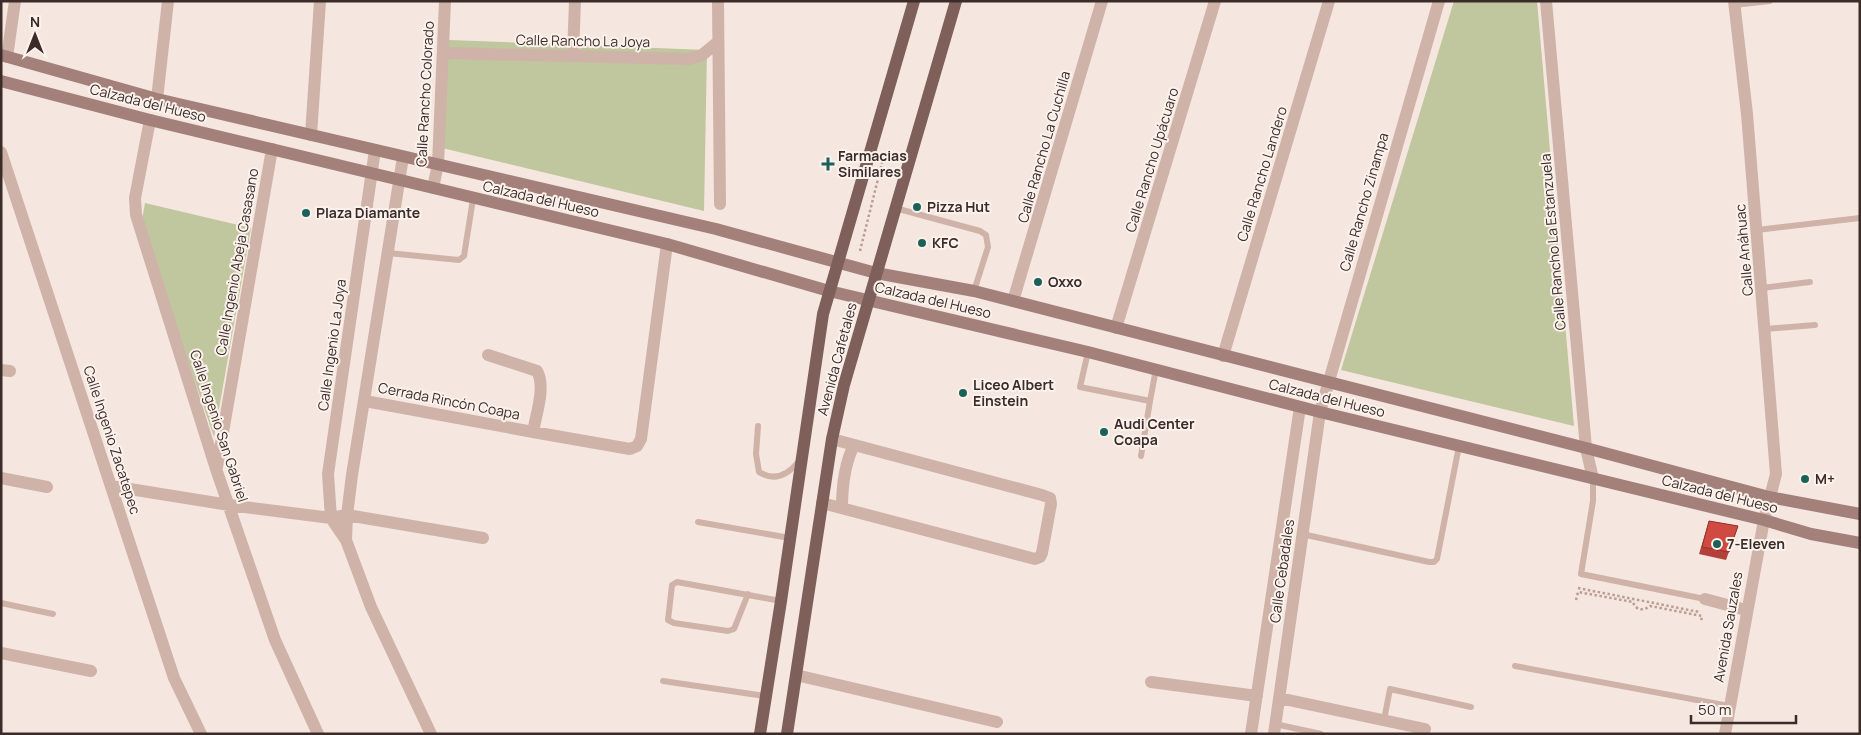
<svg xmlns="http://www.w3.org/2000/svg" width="1861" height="735" viewBox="0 0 1861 735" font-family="Manrope,sans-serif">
  <rect width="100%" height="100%" fill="#f5e6df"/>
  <!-- green -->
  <path fill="#c0c69d" d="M1454 1H1537L1574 426 1341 370Z
    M449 40 707 50 704 211 442 148Z
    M145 203 251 228 214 437 141 225Z"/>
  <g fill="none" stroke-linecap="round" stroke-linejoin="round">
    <!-- path -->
    <path stroke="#bb9d93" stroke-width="2.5" stroke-dasharray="2.5 2.5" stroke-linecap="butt" d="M860 251 883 159
      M1578 588 1699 612
      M1576 600 1578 592 1633 602C1636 611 1644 611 1650 606L1702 616 1701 622"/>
    <!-- service -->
    <path stroke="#cfb3a9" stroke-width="6" d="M1734 5 1770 1
      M895 208 980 231 986 235 988 247 974 291
      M1757 230 1860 218
      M388 253 459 260 464 256 473 199
      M1762 288 1810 282
      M1765 329 1815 325
      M1088 352 1080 387 1150 401 1156 369
      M758 426 756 454 759 472C775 482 788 475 799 461
      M1141 456 1150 401
      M1593 479V501L1581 574 1705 599
      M698 522 790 538
      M1302 534 1429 562H1434L1437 559 1459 446
      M748 594 734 629 728 631 674 623 668 620 672 585 677 582 781 601
      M1 603 53 614
      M1515 666 1729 706
      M663 681 765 696
      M1384 720 1390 689 1471 707
      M1275 724 1321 734"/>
    <!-- minor -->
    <path stroke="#cfb3a9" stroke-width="12" d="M718 1 720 204
      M1546 1 1586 448 1593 479
      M443 53 689 59 702 55 718 42
      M573 55 575 1
      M7 57 15 1
      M157 99 168 1
      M150 120 135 198 136 215 216 469 275 640 318 734
      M311 135 320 1
      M375 150 328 474 331 518 346 540 371 607 431 734
      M1 152 174 678 201 734
      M433 188 438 164 445 1
      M1013 301 1102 1
      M1116 328 1215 1
      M1223 356 1329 1
      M1 370 10 371
      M365 401 533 432C536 414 546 387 537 371L488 355
      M533 432 630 449 637 446 641 439 667 244
      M217 467 272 149
      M1 478 47 487
      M111 486 229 505 331 518 347 515 483 538
      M822 503 1035 559 1040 557 1042 553 1051 504 1050 498 1042 495 832 439
      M842 508C842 486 844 465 854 445
      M346 540 347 515 352 475 403 157
      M1705 599 1746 610
      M1 653 91 671
      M796 675 997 722
      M1151 682 1257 696
      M1279 698 1425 729
      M1251 734 1300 407
      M1274 734 1320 412 1439 1"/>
    <!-- tertiary -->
    <path stroke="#cfb3a9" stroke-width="12" d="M1725 734 1764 520 1776 474 1747 114 1734 1"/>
    <!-- secondary -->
    <path stroke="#a3817a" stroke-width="12" d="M1 55 157 99 716 229 876 273 974 291 1586 448 1769 497 1860 514
      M1 81 150 120 667 244 829 291 1088 352 1320 412 1764 520 1811 534 1860 543"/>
    <!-- primary -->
    <path stroke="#7e5f59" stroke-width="12" d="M760 734 781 601 823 314 914 1
      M787 734 832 439 844 385 956 1"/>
  </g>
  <!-- wall -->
  <path fill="#b34039" d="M1709 521 1738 526 1726 560 1699 554Z"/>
  <!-- building -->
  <path fill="#d04a42" stroke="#92342e" d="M1709 521 1738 526 1729 552 1702 547Z"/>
  <!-- markers -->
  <g fill="#1b6159" stroke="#fcf2ec" stroke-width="2">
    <path d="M825.5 156.5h5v5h5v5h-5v5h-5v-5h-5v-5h5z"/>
    <circle cx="917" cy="207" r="5"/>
    <circle cx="306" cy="213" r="5"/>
    <circle cx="922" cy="243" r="5"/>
    <circle cx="1038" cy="282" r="5"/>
    <circle cx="963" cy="393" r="5"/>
    <circle cx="1104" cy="432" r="5"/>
    <circle cx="1805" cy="479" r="5"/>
    <circle cx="1717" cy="544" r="5"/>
  </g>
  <g text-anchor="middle" stroke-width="4" stroke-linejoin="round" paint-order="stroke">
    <!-- street labels -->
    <g font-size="14" fill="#3b2c29" stroke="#fcf2ec">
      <text transform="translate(583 41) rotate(1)" y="5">Calle Rancho La Joya</text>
      <text transform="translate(425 94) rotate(-87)" y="5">Calle Rancho Colorado</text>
      <text transform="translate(148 103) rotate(14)" y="5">Calzada del Hueso</text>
      <text transform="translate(1044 147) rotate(-74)" y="5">Calle Rancho La Cuchilla</text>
      <text transform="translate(1152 160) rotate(-73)" y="5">Calle Rancho Upácuaro</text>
      <text transform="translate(1262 174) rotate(-73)" y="5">Calle Rancho Landero</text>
      <text transform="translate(541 199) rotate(13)" y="5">Calzada del Hueso</text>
      <text transform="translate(1364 202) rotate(-74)" y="5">Calle Rancho Zinampa</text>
      <text transform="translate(1553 242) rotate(-95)" y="5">Calle Rancho La Estanzuela</text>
      <text transform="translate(1744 250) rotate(-95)" y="5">Calle Anáhuac</text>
      <text transform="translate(237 262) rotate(-80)" y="5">Calle Ingenio Abeja Casasano</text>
      <text transform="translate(933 300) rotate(13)" y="5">Calzada del Hueso</text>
      <text transform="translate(332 345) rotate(-82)" y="5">Calle Ingenio La Joya</text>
      <text transform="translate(837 359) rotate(-75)" y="5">Avenida Cafetales</text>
      <text transform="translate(1327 398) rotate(14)" y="5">Calzada del Hueso</text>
      <text transform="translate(449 401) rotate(11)" y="5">Cerrada Rincón Coapa</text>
      <text transform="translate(219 426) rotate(72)" y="5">Calle Ingenio San Gabriel</text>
      <text transform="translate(112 440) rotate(72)" y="5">Calle Ingenio Zacatepec</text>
      <text transform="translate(1720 494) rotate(14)" y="5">Calzada del Hueso</text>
      <text transform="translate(1282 571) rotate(-82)" y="5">Calle Cebadales</text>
      <text transform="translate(1728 627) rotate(-80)" y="5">Avenida Sauzales</text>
    </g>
    <!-- poi labels -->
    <g font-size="14" font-weight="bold" fill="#3b2c29" stroke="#fcf2ec" text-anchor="start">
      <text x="838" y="161">Farmacias<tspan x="838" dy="16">Similares</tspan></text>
      <text x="927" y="212">Pizza Hut</text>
      <text x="316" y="218">Plaza Diamante</text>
      <text x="932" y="248">KFC</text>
      <text x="1048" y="287">Oxxo</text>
      <text x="973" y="390">Liceo Albert<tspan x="973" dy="16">Einstein</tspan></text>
      <text x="1114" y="429">Audi Center<tspan x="1114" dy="16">Coapa</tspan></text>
      <text x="1815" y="484">M+</text>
      <text x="1727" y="549">7-Eleven</text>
    </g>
  </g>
  <!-- border -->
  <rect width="1861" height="735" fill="none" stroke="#3b2c29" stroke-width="5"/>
  <!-- north arrow -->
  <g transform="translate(35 35)" stroke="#fcf2ec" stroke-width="4" paint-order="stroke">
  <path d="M0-4L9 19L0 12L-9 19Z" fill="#3b2c29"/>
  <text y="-8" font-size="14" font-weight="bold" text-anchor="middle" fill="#3b2c29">N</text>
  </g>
  <!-- scale -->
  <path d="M1691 715v8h105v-8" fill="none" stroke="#3b2c29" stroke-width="2.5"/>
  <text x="1698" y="715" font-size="15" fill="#3b2c29" stroke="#fcf2ec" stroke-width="4" paint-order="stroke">50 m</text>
</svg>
